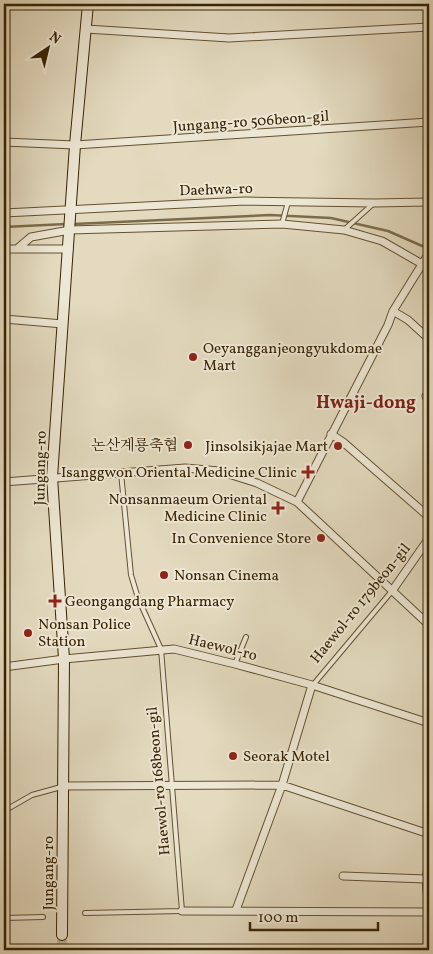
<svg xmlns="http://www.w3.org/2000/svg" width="433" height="954" viewBox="0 0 433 954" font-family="Vollkorn,'Noto Serif KR',serif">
  <rect width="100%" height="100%" fill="#e3dabf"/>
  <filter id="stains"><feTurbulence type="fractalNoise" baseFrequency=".004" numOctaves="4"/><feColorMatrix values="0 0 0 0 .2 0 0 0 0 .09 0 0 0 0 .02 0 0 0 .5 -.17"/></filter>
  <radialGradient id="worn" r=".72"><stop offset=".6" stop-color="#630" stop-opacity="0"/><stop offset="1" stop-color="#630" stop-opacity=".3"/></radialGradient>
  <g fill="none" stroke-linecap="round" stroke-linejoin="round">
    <!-- stream -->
    <path stroke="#7c6c4c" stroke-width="2.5" d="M74 224 270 215 331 218 388 231 429 249
      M4 227 66 224"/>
    <!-- secondary-tunnel -->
    <path stroke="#c1b599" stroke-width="10" stroke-dasharray="10 5" stroke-linecap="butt" d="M62 950V935"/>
    <defs>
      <path id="service" d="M282 224 288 202
        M344 230 374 203
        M4 450 7 482
        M235 664 246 637
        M313 685 392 591
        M4 811 32 795 61 787
        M85 913 182 911 161 649 138 598 131 575 121 473
        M4 918 43 917"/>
      <path id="minor" d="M86 29 229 38 429 27
        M4 142 75 145 429 122
        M4 213 245 201 374 203 429 202
        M18 248 31 237 70 230 282 224 344 230 382 241 422 264
        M4 249H69
        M393 311 408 320 429 339
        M4 319 63 324
        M429 392 426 396 429 404
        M331 434 343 442 429 517
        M4 482 185 468 219 471 257 483 297 502 429 625
        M297 502 388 325 393 311 429 253
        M392 591 429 538
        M4 667 64 659 174 649 235 664 312 685 429 723
        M64 786 282 785 429 834
        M429 862 426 879 429 914
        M343 876 426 879
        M236 910 282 785 312 685
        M182 911 428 912"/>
      <path id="secondary" d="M62 935 64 659 52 477 75 145 88 4"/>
    </defs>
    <!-- service casing -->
    <use href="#service" stroke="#635130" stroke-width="6"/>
    <!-- minor casing -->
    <use href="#minor" stroke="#635130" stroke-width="9"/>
    <!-- secondary casing -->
    <use href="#secondary" stroke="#382301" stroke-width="12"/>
    <!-- service -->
    <use href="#service" stroke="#ede7d5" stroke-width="4"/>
    <!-- minor -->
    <use href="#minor" stroke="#ede7d5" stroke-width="7"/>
    <!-- secondary -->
    <use href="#secondary" stroke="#ede7d5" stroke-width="10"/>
    <!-- rail -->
    <path stroke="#382301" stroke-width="2.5" stroke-dasharray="9 9" stroke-linecap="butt" d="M4 950 429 945"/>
  </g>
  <!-- markers -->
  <g fill="#8f2418" stroke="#ede7d5" stroke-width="2">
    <circle cx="193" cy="357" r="5"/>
    <circle cx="188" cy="445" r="5"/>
    <circle cx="338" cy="446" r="5"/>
    <path d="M305.5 464.5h5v5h5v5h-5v5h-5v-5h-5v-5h5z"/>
    <path d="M275.5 500.5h5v5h5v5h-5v5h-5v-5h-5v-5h5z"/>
    <circle cx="321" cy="538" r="5"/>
    <circle cx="164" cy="575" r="5"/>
    <path d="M52.5 593.5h5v5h5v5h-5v5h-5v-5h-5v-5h5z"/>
    <circle cx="28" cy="633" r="5"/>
    <circle cx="233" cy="756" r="5"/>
  </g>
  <g text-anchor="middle" stroke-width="4" stroke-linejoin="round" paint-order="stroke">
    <!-- street labels -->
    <g font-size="15" fill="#382301" stroke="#ede7d5">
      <text transform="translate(251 121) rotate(-4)" y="5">Jungang-ro 506beon-gil</text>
      <text transform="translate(216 189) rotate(-2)" y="5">Daehwa-ro</text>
      <text transform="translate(40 468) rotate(-89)" y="5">Jungang-ro</text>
      <text transform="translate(360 603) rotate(-51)" y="5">Haewol-ro 179beon-gil</text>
      <text transform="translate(223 647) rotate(14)" y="5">Haewol-ro</text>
      <text transform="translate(158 781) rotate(-95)" y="5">Haewol-ro 168beon-gil</text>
      <text transform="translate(48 873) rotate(-90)" y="5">Jungang-ro</text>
    </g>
    <!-- poi labels -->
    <g font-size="15" fill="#382301" stroke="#ede7d5" text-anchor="start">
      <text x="203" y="353">Oeyangganjeongyukdomae<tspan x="203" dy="17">Mart</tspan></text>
      <text x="178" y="450" text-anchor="end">논산계룡축협</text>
      <text x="328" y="451" text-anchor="end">Jinsolsikjajae Mart</text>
      <text x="297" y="477" text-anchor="end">Isanggwon Oriental Medicine Clinic</text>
      <text x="267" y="504" text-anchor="end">Nonsanmaeum Oriental<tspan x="267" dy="17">Medicine Clinic</tspan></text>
      <text x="311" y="543" text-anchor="end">In Convenience Store</text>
      <text x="174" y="580">Nonsan Cinema</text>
      <text x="65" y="606">Geongangdang Pharmacy</text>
      <text x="38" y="629">Nonsan Police<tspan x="38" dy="17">Station</tspan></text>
      <text x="243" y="761">Seorak Motel</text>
    </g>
    <!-- quarter labels -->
    <g font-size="18" font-weight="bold" fill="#7a1f14" stroke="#ede7d5">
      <text x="366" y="408">Hwaji-dong</text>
    </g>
  </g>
  <!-- margin -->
  <rect width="433" height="954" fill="none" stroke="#e3dabf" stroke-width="20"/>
  <rect x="5" y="5" width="423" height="944" fill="none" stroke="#382301" stroke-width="2.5"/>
  <rect x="10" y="10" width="413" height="934" fill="none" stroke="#382301"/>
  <!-- north arrow -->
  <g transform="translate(48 48) rotate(35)" stroke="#ede7d5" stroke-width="4" paint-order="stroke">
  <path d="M0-4L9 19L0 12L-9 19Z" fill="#382301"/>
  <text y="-8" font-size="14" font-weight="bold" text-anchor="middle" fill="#382301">N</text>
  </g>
  <!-- scale -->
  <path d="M250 922v8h128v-8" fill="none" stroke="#382301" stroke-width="2.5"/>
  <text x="258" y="922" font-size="15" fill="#382301" stroke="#ede7d5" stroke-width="4" paint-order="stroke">100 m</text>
  <rect width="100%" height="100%" filter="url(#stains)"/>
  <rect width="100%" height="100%" fill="url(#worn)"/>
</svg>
